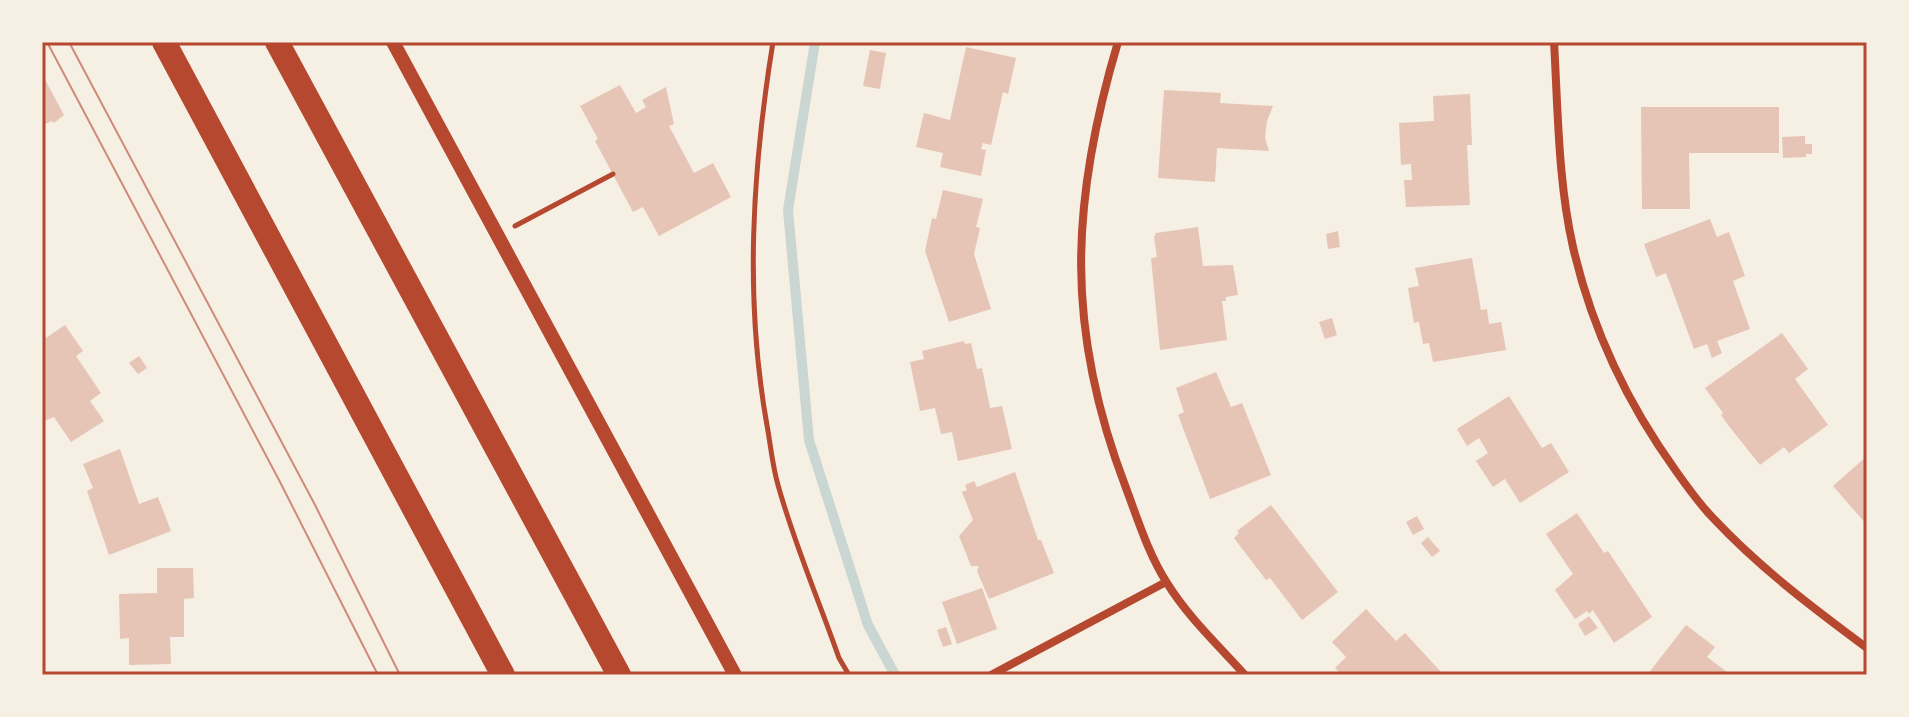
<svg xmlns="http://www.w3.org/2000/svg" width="1909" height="717" viewBox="0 0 1909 717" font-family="Montserrat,sans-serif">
  <rect width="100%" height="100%" fill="#f6efe4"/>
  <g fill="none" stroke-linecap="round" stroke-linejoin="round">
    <!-- stream -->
    <path stroke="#c9d6d2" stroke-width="10" d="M815 42 788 210 809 440 868 625 895 675"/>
  </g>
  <!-- building -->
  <path fill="#e6c5b7" d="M966 47 1016 58 1008 94 1003 92 991 145 983 143 981 149 986 150 981 176 940 167 943 153 916 147 924 113 950 120Z
    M870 50 886 53 880 89 863 86Z
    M42 74 64 115 54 123 52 121 45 124 42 118Z
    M620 85 636 113 646 107 642 100 666 87 674 124 669 126 694 173 713 163 731 197 659 236 643 207 633 212 595 141 598 139 580 106Z
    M1164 90 1221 93 1220 103 1273 106 1267 121 1265 138 1269 151 1217 148 1215 182 1158 178Z
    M1470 94 1472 145H1467L1470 205 1406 207 1404 180H1412L1411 164 1401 165 1399 123 1434 121 1433 96Z
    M1641 107H1779V153H1689L1690 209H1642Z
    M1805 136V144H1812V154H1806V157L1783 158 1782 137Z
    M943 190 983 199 976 227 980 228 974 254 991 309 949 322 925 251 932 218 936 219Z
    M1710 219 1717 237 1729 232 1745 276 1733 281 1750 329 1717 341 1722 353 1712 358 1707 344 1694 349 1666 273 1656 277 1644 244Z
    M1198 227 1203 266 1233 265 1238 295 1226 297V301H1222L1227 340 1160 350 1151 258 1157 257 1154 237 1156 233Z
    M1338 231 1340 247 1328 249 1326 234Z
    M1472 258 1481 310 1487 309 1489 324 1501 322 1506 350 1433 362 1429 343 1423 344 1419 322 1414 323 1408 288 1419 286 1415 268Z
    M1332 318 1337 335 1325 339 1319 322Z
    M65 325 83 351 76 356 101 393 90 401 104 421 71 442 54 417 42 422V330L46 338Z
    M1782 333 1808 369 1795 379 1828 425 1789 453 1784 447 1760 465 1728 425 1721 415 1723 413 1705 388Z
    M964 341 965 344 971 343 977 369 982 368 990 408 1002 406 1012 449 958 461 952 432 941 434 935 408 920 411 910 362 924 359 922 351Z
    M139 356 147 368 138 374 129 363Z
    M1216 372 1231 407 1242 403 1271 475 1210 499 1178 415 1184 412 1176 388Z
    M1509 396 1542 448 1551 443 1569 472 1520 503 1505 479 1493 487 1476 461 1488 453 1479 438 1467 446 1457 429Z
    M120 449 139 504 158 497 171 531 109 555 87 491 93 488 83 464Z
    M1867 456V525L1833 486Z
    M1015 472 1038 540H1041L1054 573 989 599 977 571 979 566H971L959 536 973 520 962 492 967 490 965 485 974 481 977 487Z
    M1271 505 1338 592 1302 620 1270 578 1266 580 1234 538 1239 533 1237 531Z
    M1577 513 1604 553 1608 551 1652 617 1614 643 1593 610 1589 614 1587 611 1575 619 1555 590 1573 574 1546 534Z
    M1417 516 1424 529 1413 535 1406 522Z
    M1428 537 1440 551 1432 557 1421 543Z
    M157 568H193L194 598 184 599V637H170L171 664 129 665V638L120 639 119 594 157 593Z
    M982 588 997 629 957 644 942 602Z
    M1366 609 1396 641 1405 633 1444 675H1342L1335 668 1346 657 1332 642Z
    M1589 616 1598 628 1585 636 1578 624Z
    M1686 625 1715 647 1707 657 1731 675H1647Z
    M946 627 952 644 943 647 937 630Z"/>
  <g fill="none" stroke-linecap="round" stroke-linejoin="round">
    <!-- path -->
    <path stroke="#b5482f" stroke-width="5" d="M773 42C752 171 744 302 768 431 771 449 773 468 778 485 794 543 819 601 839 658L849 675
      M515 226 613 174"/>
    <!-- minor -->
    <path stroke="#b5482f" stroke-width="8" d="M1118 42C1070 203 1065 329 1126 488 1138 520 1148 553 1167 583 1188 617 1218 645 1245 675
      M1554 42C1558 110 1558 181 1573 247 1592 330 1627 403 1676 471 1688 488 1700 505 1714 519 1760 568 1813 608 1867 648
      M991 675 1166 582"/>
    <!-- tertiary -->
    <path stroke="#b5482f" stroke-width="14" d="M393 42 735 675"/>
    <!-- motorway -->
    <path stroke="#b5482f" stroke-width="24" d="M164 42 503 675
      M277 42 619 675"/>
    <!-- tram -->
    <path stroke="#cf8b77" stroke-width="2" d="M47 42 279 480 378 675
      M69 42 314 503 400 675"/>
  </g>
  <!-- border -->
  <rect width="1909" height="717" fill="none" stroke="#f6efe4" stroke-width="88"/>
  <rect x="44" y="44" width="1821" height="629" fill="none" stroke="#b5482f" stroke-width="3"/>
</svg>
